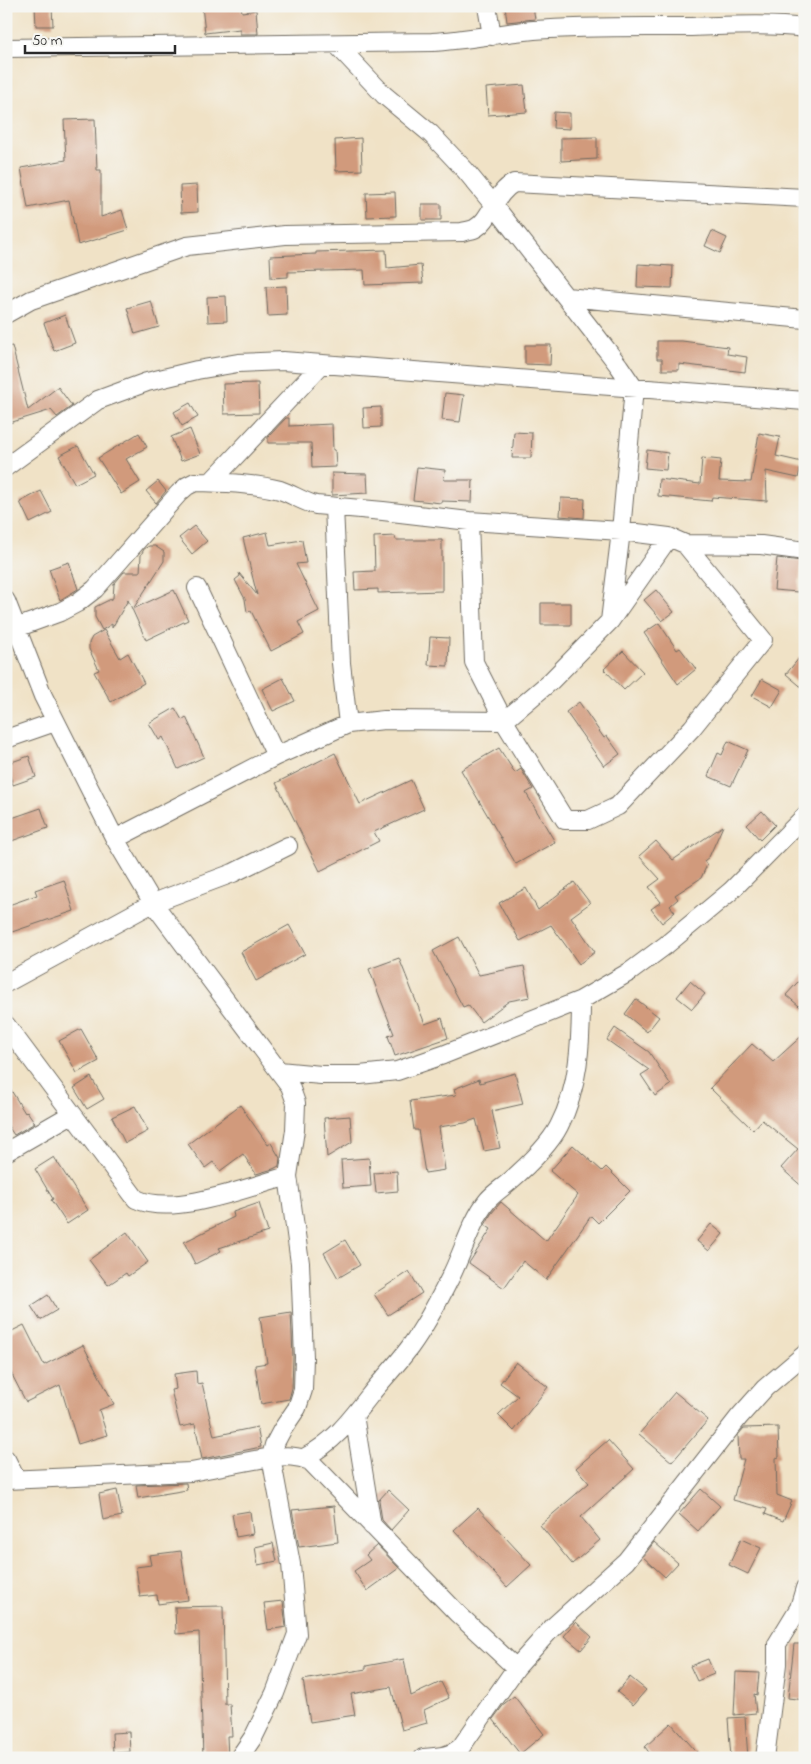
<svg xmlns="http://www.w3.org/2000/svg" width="811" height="1764" viewBox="0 0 811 1764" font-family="'Indie Flower',sans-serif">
  <rect width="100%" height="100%" fill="#f6f6f2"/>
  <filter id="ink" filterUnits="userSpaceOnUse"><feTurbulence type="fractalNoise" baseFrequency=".02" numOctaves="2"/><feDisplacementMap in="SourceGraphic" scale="10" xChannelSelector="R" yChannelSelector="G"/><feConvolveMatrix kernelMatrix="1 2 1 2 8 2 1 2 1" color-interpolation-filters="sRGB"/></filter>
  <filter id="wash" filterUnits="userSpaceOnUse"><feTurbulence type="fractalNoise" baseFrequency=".0096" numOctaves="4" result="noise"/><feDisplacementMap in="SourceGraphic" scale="20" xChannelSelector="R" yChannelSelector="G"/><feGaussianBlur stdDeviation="1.12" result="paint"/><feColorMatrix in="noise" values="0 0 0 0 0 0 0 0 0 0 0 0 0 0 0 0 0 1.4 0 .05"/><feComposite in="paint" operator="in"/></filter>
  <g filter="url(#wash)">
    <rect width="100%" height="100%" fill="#f0e2c6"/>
    <g id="blocks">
      <!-- building -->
      <path fill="#d19a7b" d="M35 6H52L53 26H36Z
        M202 6H241L242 12 256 10 258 34H240V29L205 33Z
        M505 6H533L535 19 507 22Z
        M524 85 527 112 488 115 486 88Z
        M554 112 570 113V129L553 128Z
        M95 119 97 170H101V217L122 210 128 230 78 245 69 200 28 208 21 168 66 160 64 120Z
        M597 137V159L561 161V138Z
        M361 138 362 170 336 171 335 140Z
        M197 185 198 212 181 213 180 186Z
        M395 192 396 216 367 217 366 193Z
        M422 204H441V220H422Z
        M712 231 727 238 720 253 705 246Z
        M386 250 387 268 421 265 423 283 365 285 364 270 288 272V277L271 278 270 256 316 254V252Z
        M638 264 673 266 672 288 637 287Z
        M286 286 287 315 268 316 266 287Z
        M226 296 227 321 208 322 207 297Z
        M151 301 159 327 135 334 127 308Z
        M65 315 75 343 54 351 44 323Z
        M657 341H682L728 347 727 354 747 357 745 372 679 364V370H662V359H657Z
        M525 345H551L550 365 525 364Z
        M12 346 28 410 58 387 72 406 57 417 51 410 6 424V347Z
        M258 383 259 413 224 414 223 384Z
        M445 393 464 395 460 422 442 420Z
        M190 403 198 417 182 426 174 412Z
        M381 407V427L364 428 363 408Z
        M286 418H289V426L332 424 333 450H335L336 467 312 468 311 443H268V437Z
        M190 429 200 454 181 461 171 437Z
        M514 432 532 433 531 458H512Z
        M139 433 147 447 126 459 140 482 121 494 98 458Z
        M759 433 780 437 776 456 802 462 798 478 766 471 767 501 712 497 711 501 658 496 659 479 700 484 702 458 721 460 719 481 751 482Z
        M78 446 94 474 75 484 59 456Z
        M647 450 668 453 666 470 645 468Z
        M417 467 445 470 444 480H473L472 502 441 501V503L413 500Z
        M332 473 367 474 368 493 332 495Z
        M158 481 166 491 156 503 146 491Z
        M41 491 52 512 30 523 20 502Z
        M561 498 585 499 584 518 560 516Z
        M194 526 207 541 192 554 179 538Z
        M267 532 270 545 302 540 306 563 296 564 319 611 298 622 304 634 271 651 251 611 247 612 245 599 235 580 240 576 239 573 257 595 243 538Z
        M395 536 396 540H442V591L378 593V589L355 590 354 572 375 571 374 537Z
        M149 546H155L164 552V561L133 609 174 590 188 620 146 640 128 600 112 628V624L102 630 95 617V607L113 598 114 584 124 572H140L141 555 144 549Z
        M777 558 802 561 798 592 774 590Z
        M69 562 78 589 60 600 49 569Z
        M656 590 674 612 662 621 644 600Z
        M541 603H571V625H541Z
        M659 623 677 650 680 648 696 669 678 684 644 633Z
        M104 630 120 658 128 653 144 683 111 702 94 672 99 670 89 649V643L92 637Z
        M430 637 449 638 448 666 428 665Z
        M623 651 643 672 624 690 604 669Z
        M805 651V690L786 674Z
        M283 678 295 701 273 711 262 689Z
        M762 679 782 690 772 707 752 696Z
        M579 702 604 738 607 736 620 754 604 766 566 712Z
        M175 708 182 720 186 717 204 757 178 769 163 737 159 740 149 723Z
        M728 741 748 750 731 786 708 776 718 753 722 755Z
        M499 748 515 773 521 769 533 789 526 793 555 842 516 864 461 770Z
        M335 753 360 804 411 780 424 809 374 832 379 841 320 871 276 783Z
        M29 756 36 777 13 785 6 764Z
        M41 808 48 828 6 843V820Z
        M762 811 775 825 760 840 747 825Z
        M723 826 709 857 704 861 707 865 701 878 675 895 678 899 670 906 675 912 662 923 651 909 661 902 649 887 660 879 639 856 656 841 673 860Z
        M64 880 74 911 6 934V906L37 895 35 890Z
        M574 882 590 903 571 917 595 952 579 964 551 925 520 941 499 903 526 888 538 910Z
        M289 925 305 954 256 981 241 952Z
        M459 937 479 975 524 966 530 997 509 1001 481 1022 468 1005 463 1007 433 951Z
        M399 958 425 1024 442 1018 448 1038 395 1056 388 1036 394 1034 369 969Z
        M805 974V1011L786 995Z
        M690 981 705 994 692 1009 677 997Z
        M636 999 659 1017 647 1032 625 1014Z
        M615 1028 649 1052 671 1085 655 1096 641 1075 649 1070 607 1040Z
        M81 1029 99 1061 77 1073 59 1041Z
        M805 1033V1189L781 1168 798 1149 762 1120 753 1130 710 1088 752 1044 773 1062Z
        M515 1073 523 1104 492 1111 500 1148 484 1151 476 1119 465 1123 439 1127 445 1170 425 1173 418 1130H414L410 1101 456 1095 454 1089 479 1079 480 1083Z
        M91 1077 104 1099 87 1109 74 1088Z
        M6 1082 25 1113 27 1111 35 1123 14 1135 6 1123Z
        M240 1105 268 1145 271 1143 280 1158 279 1166 273 1169 256 1174 243 1154 220 1171 213 1162 205 1168 188 1144Z
        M135 1106 148 1131 125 1143 112 1117Z
        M350 1116 352 1142 327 1157 324 1118Z
        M573 1145 602 1171 606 1167 630 1191 598 1223 591 1216 546 1280 523 1261 504 1288 469 1263 491 1229 485 1225 491 1214 501 1202 546 1241 578 1195 550 1171Z
        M54 1157 88 1210 67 1224 51 1200 53 1199 35 1169Z
        M369 1158 371 1186 343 1188 341 1160Z
        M397 1171 398 1191 376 1193 374 1173Z
        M259 1203 268 1232 219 1248 221 1251 195 1264 184 1242 234 1217 233 1212Z
        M711 1224 723 1234 709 1251 697 1241Z
        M127 1232 148 1262 128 1276 126 1273 108 1285 89 1260Z
        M345 1240 360 1265 338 1278 324 1253Z
        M409 1271 422 1293 388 1315 374 1294Z
        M48 1295 57 1310 40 1320 31 1306Z
        M291 1312 293 1357 292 1388 289 1399 261 1404 255 1365 267 1363 260 1317Z
        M24 1325 44 1365 83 1345 114 1404 99 1410 107 1435 78 1444 60 1385 26 1402 6 1363V1334Z
        M516 1362 548 1387 514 1431 498 1415 518 1396 500 1383Z
        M196 1371 197 1384 202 1383 214 1436 257 1427 261 1447 202 1459 195 1424 180 1427 171 1390 176 1389 174 1374Z
        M675 1392 708 1420 672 1462 639 1434Z
        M778 1427 779 1457 776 1458 777 1495 792 1501 783 1521 765 1514 767 1509 733 1500 744 1459H739L738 1435 744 1428Z
        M608 1440 634 1469 581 1517 600 1540 572 1564 540 1525 589 1483 576 1468Z
        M186 1483 187 1490 138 1498 136 1485Z
        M701 1489 720 1506 698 1531 679 1514Z
        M117 1490 122 1516 103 1520 99 1494Z
        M388 1490 409 1510 391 1530 382 1520 379 1500Z
        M334 1506 338 1542 299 1547 292 1510Z
        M478 1508 531 1565 507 1587 454 1530Z
        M250 1511 253 1534 236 1537 232 1514Z
        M741 1539 761 1548 748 1574 729 1565Z
        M654 1542 678 1563 665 1577 643 1557Z
        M273 1543 277 1561 258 1565 255 1547Z
        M377 1545 399 1568 367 1591 354 1571 370 1560 366 1555Z
        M181 1551 188 1600 158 1604 157 1595 140 1597 136 1567 151 1565 149 1555Z
        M283 1601 286 1627 268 1630 264 1603Z
        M223 1606 225 1704H230L232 1736H227L228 1758H203L199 1632 176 1634 175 1607Z
        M576 1622 592 1637 581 1650 564 1636Z
        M794 1644H805V1700L788 1698Z
        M404 1659 411 1696 441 1682 449 1698 424 1710 427 1723 402 1730 391 1687 351 1694 355 1715 310 1722 303 1680 366 1669V1666Z
        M708 1659 714 1674 697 1681 690 1666Z
        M736 1672 759 1673 757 1695 754 1694 756 1713 734 1715Z
        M630 1677 646 1690 633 1705 617 1692Z
        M514 1696 544 1734 520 1754 493 1719 505 1703Z
        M745 1717 748 1758H731L728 1718Z
        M671 1723 702 1758H653L645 1747Z
        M129 1732 130 1752 113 1753 112 1733Z"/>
    </g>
  </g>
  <g filter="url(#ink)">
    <use href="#blocks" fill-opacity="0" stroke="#706b61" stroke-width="1"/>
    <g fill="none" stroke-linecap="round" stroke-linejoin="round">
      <defs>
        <path id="street" d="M487 6 492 36
          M336 44 384 95 431 134 465 170 493 204 597 337 619 366 634 388 621 531 610 621
          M6 48 432 42C466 40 500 33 534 30 585 26 636 27 687 27 726 26 766 23 805 28
          M566 297 805 319
          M6 314 31 300 187 246 285 235 462 232C466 231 471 230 474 229 492 220 494 193 514 183L805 198
          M6 467 98 400 147 382 197 370 238 363 283 361 805 401
          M211 482 322 364
          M334 507 341 663 348 724
          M469 521 474 662 504 721 565 820H588L618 806 692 728 763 640 685 544
          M197 588 276 756
          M6 601 43 696 115 839 153 903 290 1086 296 1103 295 1130 288 1176 300 1263 304 1357 303 1390 297 1408 282 1430 274 1445 271 1457 291 1564 297 1634 275 1693 254 1736 239 1758
          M16 628 60 612 77 603 95 589 179 493 187 486 195 482C223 483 253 483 280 490 292 494 303 502 316 505L383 511 469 521 621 531 669 537 685 544 761 545 805 551
          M6 739 55 722
          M115 839 276 756 348 724 384 720 504 721 551 681 610 621 669 537
          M6 983 153 903 233 873 288 846
          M6 1025 136 1199C174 1217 248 1187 288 1176
          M279 1071 321 1075H360L397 1071 443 1055 581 1000 631 971 666 945 731 891 805 816
          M6 1152 72 1114
          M354 1415 372 1526
          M304 1458C336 1441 352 1418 374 1390 386 1376 399 1362 410 1347 426 1325 438 1302 450 1278 462 1255 472 1219 488 1200 494 1193 502 1188 509 1182 525 1168 549 1146 559 1126 579 1088 581 1042 581 1000
          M6 1459 16 1479
          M6 1480 191 1472 271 1457C285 1456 297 1455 310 1461L458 1614 516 1668
          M423 1758C438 1757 450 1757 461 1747L516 1668 553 1627 626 1561 739 1417 765 1388 805 1354
          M765 1758 777 1664V1644L799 1608 805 1588"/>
      </defs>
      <!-- street casing -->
      <use href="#street" stroke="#706b61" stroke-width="20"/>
      <!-- street -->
      <use href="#street" stroke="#fff" stroke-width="18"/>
    </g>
  </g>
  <!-- margin -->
  <rect width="811" height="1764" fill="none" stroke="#f6f6f2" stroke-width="25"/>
  <!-- scale -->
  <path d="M25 45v8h150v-8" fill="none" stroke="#2b2b2b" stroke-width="2.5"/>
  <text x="32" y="45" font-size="15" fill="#2b2b2b" stroke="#f6f6f2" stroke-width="4" paint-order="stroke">50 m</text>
</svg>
